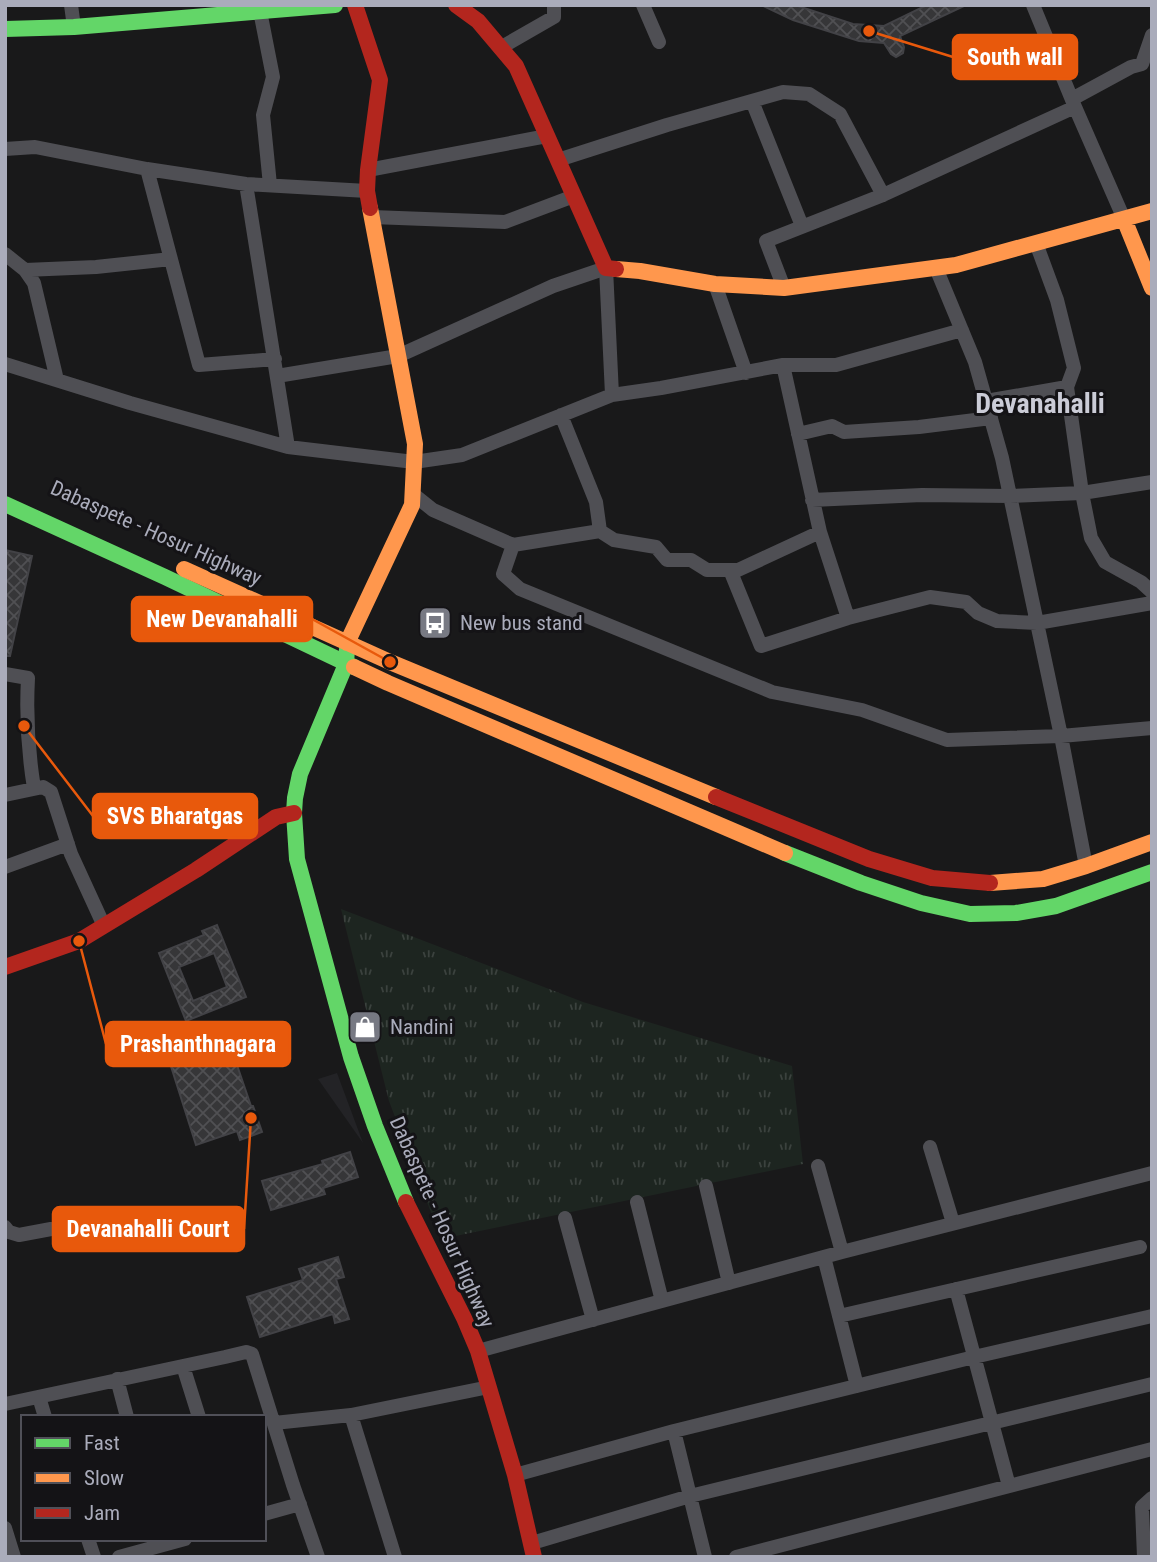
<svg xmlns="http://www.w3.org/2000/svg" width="1157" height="1562" viewBox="0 0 1157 1562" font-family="'Roboto Condensed',sans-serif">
  <defs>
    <pattern id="park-tufts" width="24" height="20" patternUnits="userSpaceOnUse" patternTransform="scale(1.75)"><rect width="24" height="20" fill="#1d2520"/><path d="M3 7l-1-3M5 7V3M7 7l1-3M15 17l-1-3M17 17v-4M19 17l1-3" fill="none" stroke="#3b423e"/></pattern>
    <pattern id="building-cross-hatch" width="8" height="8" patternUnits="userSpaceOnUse" patternTransform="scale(1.75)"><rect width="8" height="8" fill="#363638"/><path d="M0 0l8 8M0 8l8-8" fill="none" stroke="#505053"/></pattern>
  </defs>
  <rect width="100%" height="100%" fill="#19191a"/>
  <!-- built -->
  <path fill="#232326" d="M337 1073 363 1143 318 1079Z"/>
  <!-- park -->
  <path fill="url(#park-tufts)" d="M341 909 583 1002 792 1066 803 1164 441 1239 389 1101Z"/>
  <!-- building -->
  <path fill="url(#building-cross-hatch)" stroke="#424246" stroke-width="2" fill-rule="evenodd" d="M761 5H795L853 24 884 26 927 5H966L900 36 904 47 903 53 896 57 891 54 884 43 859 41 793 20Z
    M5 550 32 556 10 656H5Z
    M217 925 246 997 186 1021 159 953 204 935 202 931ZM214 953 227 987 193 1001 179 967Z
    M226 1033 251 1106H253L262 1132 240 1140 237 1131 196 1145 168 1057 211 1043 209 1038Z
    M350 1152 358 1177 323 1188 325 1194 271 1210 262 1181 323 1164 322 1161Z
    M338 1257 344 1277 336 1279 349 1319 335 1323 333 1314 260 1337 247 1297 303 1280 299 1269Z"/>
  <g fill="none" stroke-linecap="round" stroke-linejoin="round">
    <!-- street -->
    <path stroke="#4f4f54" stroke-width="14" d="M71 5 74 27
      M643 5 659 42
      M1033 5 1075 107 1124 219
      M260 11 273 77 263 115 270 185
      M500 48 554 17V5
      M1072 99 1131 67 1142 64 1152 35
      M752 101 802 226
      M5 149 35 147 147 169 246 184 367 191
      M558 160 667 125 783 92 809 94 840 114 883 195
      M147 169 199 365 275 359
      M368 170 547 136
      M246 184 288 447
      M372 217 505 222 574 196
      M1036 243 1057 300 1074 368 1067 387 1082 493 1091 538 1105 562 1141 582 1152 592
      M5 254 25 270 34 283 57 380
      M936 268 975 362 1002 458 1061 736 1086 866
      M25 270 96 267 171 259
      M715 284 746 373
      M784 288 766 241 883 195 1075 107
      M5 364 130 403 288 447 414 462 462 455 612 395 606 268 553 286 398 356 277 376
      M783 365H836L962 330
      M612 395 661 388 783 365 820 532 848 618
      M986 401 1067 387
      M798 434 832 426 844 432 919 427 991 418
      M413 494 433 510 513 545 600 531 596 502 561 415
      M812 500 922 495 1010 496 1082 493 1152 482
      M600 531 614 540 656 547 667 560H691L707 570H738L820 532
      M513 545 503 574 520 589 772 692 862 710 947 740 1061 736 1152 728
      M730 570 761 646 848 618 930 597 966 602 978 613 997 621 1037 623 1152 603
      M5 674 28 678C26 715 28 751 34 788
      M5 795 43 787 51 792 71 854 104 926
      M5 867 68 844
      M930 1147 953 1223
      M818 1166 842 1252
      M706 1186 729 1283
      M637 1202 662 1301
      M565 1218 593 1320
      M5 1227 9 1232 19 1235 51 1229
      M824 1257 857 1386
      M956 1289 1009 1486
      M839 1316 1140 1247
      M478 1351 842 1252 1152 1173
      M183 1366 199 1417
      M117 1379 127 1417
      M39 1397 45 1417
      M5 1404 225 1357 246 1352 252 1354 293 1485 318 1557
      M351 1415 395 1557
      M274 1423 351 1415 489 1387
      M674 1431 705 1557
      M515 1475 674 1431 974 1357 1152 1316
      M264 1514 300 1504
      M5 1528 14 1557
      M88 1539 94 1557
      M532 1543 690 1496 1152 1384
      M119 1557 185 1539
      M736 1557 1152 1449
      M1144 1557 1142 1507 1152 1498"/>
    <!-- fast -->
    <path stroke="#63d668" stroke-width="16" d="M5 29 74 27 335 5
      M5 504 165 577 354 667
      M347 649 346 664 300 774 295 798 294 813 297 859 351 1057 375 1126 406 1202
      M785 853 861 883 921 903 970 914 1016 913 1056 906 1152 872"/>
    <!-- slow -->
    <path stroke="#ff974d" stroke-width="16" d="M1124 219 1152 288
      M616 269 640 271 715 284 784 288 956 265 1152 211
      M184 569 390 662 716 797
      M347 643 412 505 415 444 370 208
      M354 667 388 683 785 853
      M990 883 1043 879 1086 866 1152 842"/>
    <!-- jam -->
    <path stroke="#b3261e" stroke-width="16" d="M355 5 380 80 368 170 367 191 370 208
      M456 5 478 21 516 66 606 268 616 269
      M716 797 869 859 932 878 990 883
      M5 967 79 941 196 870 276 817 294 813
      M406 1202 464 1318 478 1351 515 1475 534 1557"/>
  </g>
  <!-- icons -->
  <defs>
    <symbol id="bus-square" viewBox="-11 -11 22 22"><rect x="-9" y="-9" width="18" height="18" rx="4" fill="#777983" stroke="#141316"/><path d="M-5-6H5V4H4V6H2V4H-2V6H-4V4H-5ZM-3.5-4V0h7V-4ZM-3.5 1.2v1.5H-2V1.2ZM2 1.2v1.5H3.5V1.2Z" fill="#fff"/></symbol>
    <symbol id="shop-square" viewBox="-11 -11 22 22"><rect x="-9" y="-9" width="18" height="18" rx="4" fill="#777983" stroke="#141316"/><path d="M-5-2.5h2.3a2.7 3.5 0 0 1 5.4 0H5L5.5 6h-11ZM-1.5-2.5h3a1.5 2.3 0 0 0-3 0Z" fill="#fff"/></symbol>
  </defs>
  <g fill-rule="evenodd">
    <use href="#bus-square" x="416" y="604" width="38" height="38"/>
    <use href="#shop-square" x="346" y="1008" width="38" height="38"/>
  </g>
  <g text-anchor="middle" stroke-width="6" stroke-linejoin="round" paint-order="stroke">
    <!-- street labels -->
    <g font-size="21" fill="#aaacbb" stroke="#141316">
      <text transform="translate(156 533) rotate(24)" y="7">Dabaspete - Hosur Highway</text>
      <text transform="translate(442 1222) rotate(66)" y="7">Dabaspete - Hosur Highway</text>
    </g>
    <!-- poi labels -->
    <g font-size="21" fill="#aaacbb" stroke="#141316" text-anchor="start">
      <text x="460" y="630">New bus stand</text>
      <text x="390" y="1034">Nandini</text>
    </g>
    <!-- district labels -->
    <g font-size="28" font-weight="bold" fill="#cbccd7" stroke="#141316">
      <text x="1040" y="413">Devanahalli</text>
    </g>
  </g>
  <!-- callouts -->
  <path fill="none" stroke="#e8590c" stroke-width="2.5" d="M869 31L953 57M390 662L312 619M24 726L93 816M79 941L106 1044M251 1118L244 1229"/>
  <g fill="#e8590c" stroke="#141316" stroke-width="2.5">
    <circle cx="869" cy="31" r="7"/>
    <circle cx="390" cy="662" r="7"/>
    <circle cx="24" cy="726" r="7"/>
    <circle cx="79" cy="941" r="7"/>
    <circle cx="251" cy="1118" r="7"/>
  </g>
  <g fill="#e8590c" stroke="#e8590c" stroke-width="2.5">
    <rect x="953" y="35" width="124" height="44" rx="7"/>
    <rect x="132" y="597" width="180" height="44" rx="7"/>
    <rect x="93" y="794" width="164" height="44" rx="7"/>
    <rect x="106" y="1022" width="184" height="44" rx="7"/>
    <rect x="53" y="1207" width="191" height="44" rx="7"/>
  </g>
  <g font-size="23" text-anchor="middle" font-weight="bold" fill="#fff">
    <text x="1015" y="65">South wall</text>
    <text x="222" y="627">New Devanahalli</text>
    <text x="175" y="824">SVS Bharatgas</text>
    <text x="198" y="1052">Prashanthnagara</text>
    <text x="148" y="1237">Devanahalli Court</text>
  </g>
  <!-- border -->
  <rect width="1157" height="1562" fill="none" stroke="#aaacbb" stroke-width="14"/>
  <!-- legend -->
  <rect x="21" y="1415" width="245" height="126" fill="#141316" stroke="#505058" stroke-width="2"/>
  <rect x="35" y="1438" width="35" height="10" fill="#63d668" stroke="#505058" stroke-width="2"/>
  <text x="84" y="1450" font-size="21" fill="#aaacbb">Fast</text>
  <rect x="35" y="1473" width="35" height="10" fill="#ff974d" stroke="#505058" stroke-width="2"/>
  <text x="84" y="1485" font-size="21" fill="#aaacbb">Slow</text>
  <rect x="35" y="1508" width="35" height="10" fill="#b3261e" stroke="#505058" stroke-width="2"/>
  <text x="84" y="1520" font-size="21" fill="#aaacbb">Jam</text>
</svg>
